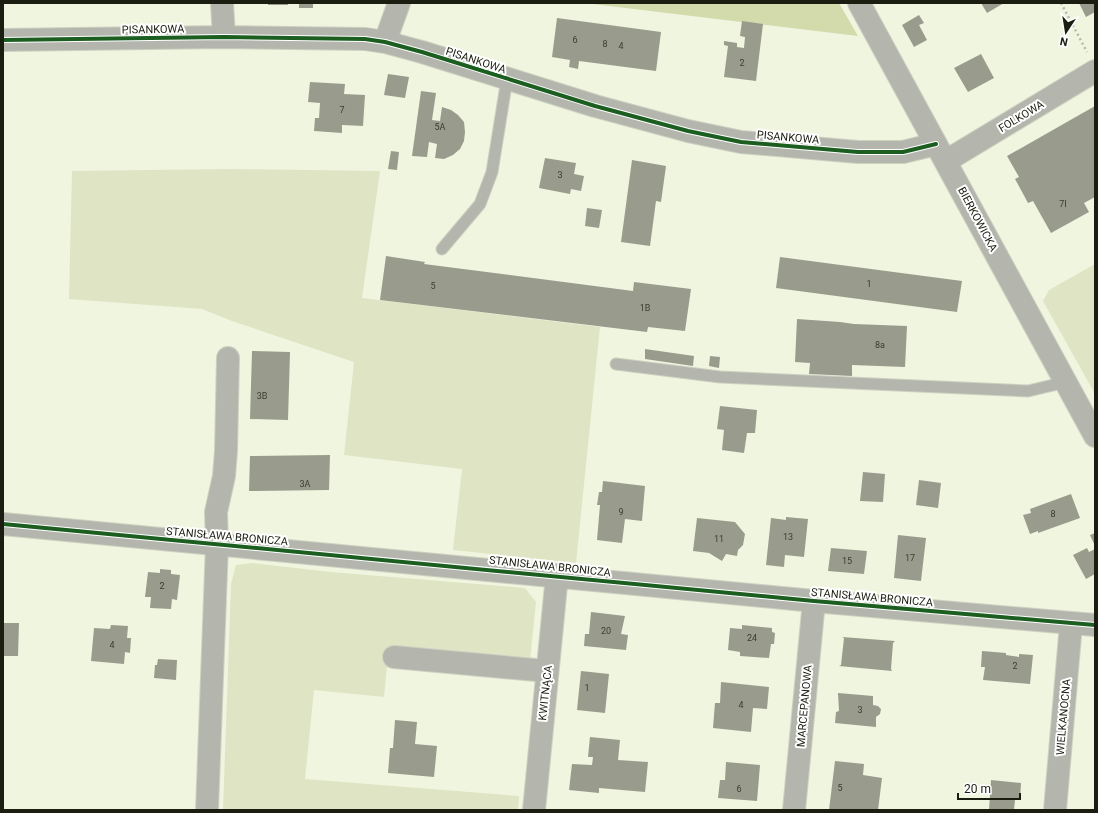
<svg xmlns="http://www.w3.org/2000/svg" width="1098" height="813" viewBox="0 0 1098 813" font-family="Roboto,sans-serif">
  <rect width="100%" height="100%" fill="#f0f5df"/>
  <!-- green -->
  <path fill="#dfe4c5" d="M228 169 380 171 362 298 600 327 576 563 453 550 462 469 344 455 354 362 232 321 202 309 69 299 72 171Z
    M1095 264V394L1043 301 1049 290Z
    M252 563 331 572 525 588 536 602 530 660 389 646 384 697 314 690 305 779 519 796 518 810H223L231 584 236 565Z"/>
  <!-- forest -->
  <path fill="#d3dbad" d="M584 3H839L858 36Z"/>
  <!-- building -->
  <path fill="#999c8c" d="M268 3H288V5H268Z
    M299 3H313V8H299Z
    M981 3H1004L987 13Z
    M1079 3H1095V12L1086 17Z
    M919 15 924 23 919 25 927 40 914 47 902 25Z
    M557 18 661 32 656 71 579 61 578 69 569 67 570 60 552 57Z
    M742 21 763 24 756 81 724 77 728 46 724 45V41L737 43V47L744 48 745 37 740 36Z
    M981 54 994 78 968 92 954 68Z
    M388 74 409 77 405 98 384 95Z
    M310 82 345 84 344 94 365 95 363 126 342 125V133L314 131 315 118H319L320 103 308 102Z
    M421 91 436 93 432 120 440 121 442 107 451 110 458 115 464 122 465 132 464 141 460 149 453 155 444 159 435 158 437 144 429 142 427 157 412 156Z
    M1095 106V197L1084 203 1089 212 1051 233 1033 201 1028 203 1015 179 1019 177 1007 156Z
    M391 151 399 152 397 170 388 169Z
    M545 158 576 163 574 174 584 176 581 191 571 189 570 194 539 188Z
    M632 160 666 166 661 202 656 201 650 246 621 242Z
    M587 208 602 210 599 228 585 226Z
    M386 256 425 262 424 264 633 291 634 282 691 289 685 331 648 327 647 332 380 300Z
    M780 257 962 281 957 312 776 288Z
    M797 319 840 322 854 324 907 326 905 367 852 365V376L809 374 810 363 795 362Z
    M645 349 694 356 693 366 645 359Z
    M252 351 290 352 288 420 250 419Z
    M710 356 720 357 719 368 709 366Z
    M720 406 757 410 755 433H747L744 453 722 450 724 430 717 429Z
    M330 455 329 490 249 491 250 456Z
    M863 472 885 474 883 502 860 501Z
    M919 480 941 483 938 508 916 505Z
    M603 481 645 486 642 521 625 519 622 543 597 540 600 505H597L599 492H602Z
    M1071 494 1080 518 1038 533V531L1030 534 1023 515 1031 513 1030 509Z
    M786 517 808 519 804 557 785 555 784 567 766 565 771 518 786 520Z
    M697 518 735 522 745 534 743 545 738 550 737 556 726 554 722 561 709 553 693 551Z
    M1095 533V546L1090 535Z
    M898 535 926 538 921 581 894 578Z
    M831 548 867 551 864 574 828 571Z
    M1087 548 1089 552 1095 549V574L1086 579 1073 555Z
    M160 569 171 570V574L180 575 177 600 172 599 171 609 150 608 151 597H145L148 572 160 573Z
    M591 612 625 616 621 634 628 635 626 650 584 646 585 634H589Z
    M3 623H19L18 656H3Z
    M111 625 128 626 127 638H131L130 653 125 652 124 664 91 661 94 628 110 629Z
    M742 625 772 628V632L775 633 774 644H771L769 658 740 656V652L728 650 730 628 742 629Z
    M842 637 895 641 893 643 891 669 892 671 839 666 841 665 844 638Z
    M982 651 1006 653V655L1019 657V654L1033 655 1030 684 983 680 985 667H981Z
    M158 659 177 660 176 680 154 678 155 665H157Z
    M581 671 609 674 605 713 577 710Z
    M721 682 769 687 767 709 753 708 751 732 713 728 715 703H720Z
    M838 693 873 696V705L878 706 881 709 880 714 876 717V727L835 723 836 712 839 711Z
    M395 720 417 722 415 744 437 746 434 777 388 773 390 748H393Z
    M590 737 620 740 618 760 648 762 645 792 599 788V793L569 790 572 764 592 765 593 757H588Z
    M835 761 864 764 863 775 882 778 878 810H829Z
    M726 762 760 765 757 801 718 798 720 780H725Z
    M991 780 1021 783 1020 800H1015L1014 810H989Z"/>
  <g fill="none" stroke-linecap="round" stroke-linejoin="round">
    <defs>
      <path id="service" d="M442 249 480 204 492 172 507 79
        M616 364 720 377 1028 391 1066 382"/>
      <path id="minor" d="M222 3 224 37
        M859 3 1095 436
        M3 40 224 37 365 39 385 42 422 52 595 106 688 131 741 142 858 152H903L936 144
        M385 42 399 3
        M946 161 1095 71
        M3 524 814 601 1095 625
        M394 657 547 671
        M207 810 217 544 216 512 224 476 226 451 228 358
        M534 810 557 575
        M794 810 814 601
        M1055 810 1071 624"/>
    </defs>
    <!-- service casing -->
    <use href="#service" stroke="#cdd1c0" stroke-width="13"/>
    <!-- minor casing -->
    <use href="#minor" stroke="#cdd1c0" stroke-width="24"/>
    <!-- path -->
    <path stroke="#b4b8ad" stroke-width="2.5" stroke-dasharray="2 3" stroke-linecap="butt" d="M1061 3 1087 52"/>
    <!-- service -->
    <use href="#service" stroke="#b4b6ae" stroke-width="11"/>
    <!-- minor -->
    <use href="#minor" stroke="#b4b6ae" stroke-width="22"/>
    <defs>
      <path id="cycleway" d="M3 40 224 37 365 39 385 42 422 52 595 106 688 131 741 142 858 152H903L936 144
        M3 524 814 601 1095 625"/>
    </defs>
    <!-- cycleway casing -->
    <use href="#cycleway" stroke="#fff" stroke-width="6"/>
    <!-- cycleway -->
    <use href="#cycleway" stroke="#1b5e20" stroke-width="4"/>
  </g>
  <g text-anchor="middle" stroke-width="4" stroke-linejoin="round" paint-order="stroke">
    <!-- number labels -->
    <g font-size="9" fill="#3a3d2f">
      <text x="575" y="43">6</text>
      <text x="605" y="47">8</text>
      <text x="621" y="49">4</text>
      <text x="742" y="66">2</text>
      <text x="342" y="113">7</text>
      <text x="440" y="130">5A</text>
      <text x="560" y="178">3</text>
      <text x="1063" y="207">7I</text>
      <text x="869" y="287">1</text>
      <text x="433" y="289">5</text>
      <text x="645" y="311">1B</text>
      <text x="880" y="348">8a</text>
      <text x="262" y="399">3B</text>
      <text x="305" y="487">3A</text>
      <text x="621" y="515">9</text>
      <text x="1053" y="517">8</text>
      <text x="788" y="540">13</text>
      <text x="719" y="542">11</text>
      <text x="910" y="561">17</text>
      <text x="847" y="564">15</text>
      <text x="162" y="589">2</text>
      <text x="606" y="634">20</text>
      <text x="752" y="641">24</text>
      <text x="112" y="648">4</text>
      <text x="1015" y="669">2</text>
      <text x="587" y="691">1</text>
      <text x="741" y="708">4</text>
      <text x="860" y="713">3</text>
      <text x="840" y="791">5</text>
      <text x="739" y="792">6</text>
    </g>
    <!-- street labels -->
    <g font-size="11" fill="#1b1d10" stroke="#fff">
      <text transform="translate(153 29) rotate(-1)" y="4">PISANKOWA</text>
      <text transform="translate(476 60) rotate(18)" y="4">PISANKOWA</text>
      <text transform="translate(1021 116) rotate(-31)" y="4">FOLKOWA</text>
      <text transform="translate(788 137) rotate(5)" y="4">PISANKOWA</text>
      <text transform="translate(978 219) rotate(62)" y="4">BIERKOWICKA</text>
      <text transform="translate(227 536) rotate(5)" y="4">STANISŁAWA BRONICZA</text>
      <text transform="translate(550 566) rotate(6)" y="4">STANISŁAWA BRONICZA</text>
      <text transform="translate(872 597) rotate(5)" y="4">STANISŁAWA BRONICZA</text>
      <text transform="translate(545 693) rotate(-84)" y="4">KWITNĄCA</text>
      <text transform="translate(804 706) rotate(-85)" y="4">MARCEPANOWA</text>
      <text transform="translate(1063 717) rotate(-85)" y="4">WIELKANOCNA</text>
    </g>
  </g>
  <!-- border -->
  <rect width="1098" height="813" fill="none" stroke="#1b1d10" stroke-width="8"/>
  <!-- north arrow -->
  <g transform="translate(1066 32) rotate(192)" stroke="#ffffff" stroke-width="3" paint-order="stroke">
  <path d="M0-3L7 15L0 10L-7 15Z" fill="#1b1d10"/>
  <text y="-6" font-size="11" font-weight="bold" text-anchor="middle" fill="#1b1d10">N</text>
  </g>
  <!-- scale -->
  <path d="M958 793v6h62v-6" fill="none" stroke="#1b1d10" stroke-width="2"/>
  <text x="964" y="793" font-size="12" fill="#1b1d10" stroke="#ffffff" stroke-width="3" paint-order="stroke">20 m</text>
</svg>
